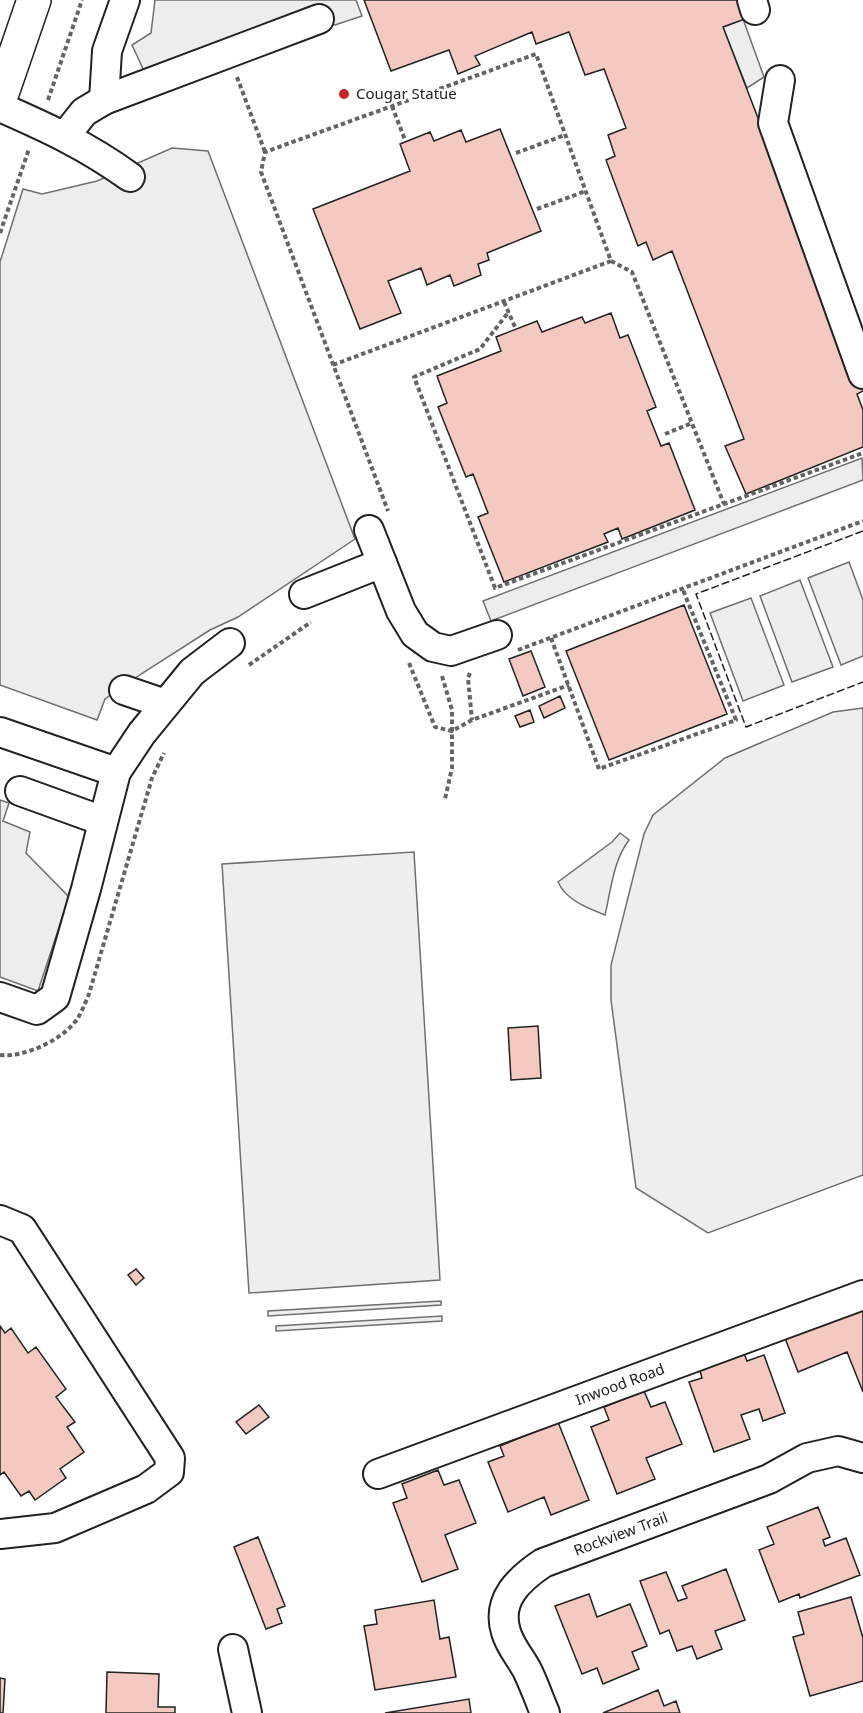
<svg xmlns="http://www.w3.org/2000/svg" width="863" height="1713" viewBox="0 0 863 1713" font-family="'Noto Sans',sans-serif">
  <rect width="100%" height="100%" fill="#fff"/>
  <!-- green -->
  <path fill="#eee" stroke="#6f6f6f" stroke-width="1.5" d="M849 562 863 600V656L841 665 808 578Z
    M800 580 833 667 792 682 760 596Z
    M751 598 784 685 743 701 710 613Z
    M863 708V1175L708 1233 636 1188 611 1000V965L644 834 653 815 725 758 833 712Z
    M620 833 629 840C613 861 611 890 605 915 587 908 566 900 558 882L612 842Z
    M414 852 440 1280 249 1293 222 864Z
    M441 1301V1305L268 1316V1311Z
    M442 1316V1321L276 1331V1326Z"/>
  <!-- parking -->
  <path fill="#ededed" stroke="#6f6f6f" stroke-width="1.5" d="M155 0H356L362 16 335 25 300 16 146 75 132 45 151 33Z
    M743 19 764 77 747 88 723 27Z
    M172 148 208 151 355 539 238 617 210 630 141 674 105 699 97 720 0 685V262L23 189 42 194 97 181Z
    M862 458 863 480 491 621 483 601Z
    M0 800 9 803 3 821 30 832 26 853 69 897 38 991 0 977Z"/>
  <!-- building -->
  <path fill="#f3c9c0" stroke="#222" stroke-width="1.5" d="M364 0H747L753 16 723 27 863 391 857 394 863 410V447L746 494 725 446 744 439 672 251 653 260 646 242 638 246 606 160 615 156 608 135 626 128 604 69 585 75 569 32 536 44 532 32 475 56 480 65 458 74 449 50 391 71Z
    M500 129 541 231 487 253 489 260 478 264 481 275 454 286 450 275 427 285 421 268 388 281 401 313 360 329 313 209 410 171 400 144 430 132 434 141 461 130 466 142Z
    M611 313 620 338 628 335 656 407 647 411 661 446 669 443 695 510 622 539 618 528 604 534 608 542 504 582 478 517 488 513 473 474 466 477 438 407 447 403 437 376 501 351 496 337 537 321 542 332 582 317 585 323Z
    M684 605 727 714 609 760 566 651Z
    M531 651 545 687 523 696 509 659Z
    M560 696 565 708 544 718 539 706Z
    M530 710 534 722 520 727 515 716Z
    M538 1026 541 1078 511 1080 508 1028Z
    M136 1269 144 1278 136 1285 128 1275Z
    M863 1308V1392L847 1352 798 1372 785 1338Z
    M0 1326 5 1333 11 1328 28 1353 36 1347 66 1389 56 1397 75 1422 67 1427 84 1452 60 1469 66 1478 35 1500 29 1491 21 1496 4 1472 0 1475Z
    M743 1351 747 1361 764 1355 785 1413 763 1421 759 1409 741 1415 750 1439 714 1452 689 1382 702 1378 699 1367Z
    M644 1391 651 1407 665 1402 682 1444 646 1458 655 1479 617 1494 591 1427 609 1420 604 1407Z
    M259 1405 269 1417 246 1434 236 1422Z
    M558 1422 589 1500 551 1515 544 1497 508 1512 488 1462 504 1456 500 1446Z
    M438 1470 444 1485 459 1480 476 1523 445 1535 458 1569 422 1582 393 1503 407 1498 402 1484Z
    M818 1507 830 1537 823 1540 825 1546 846 1538 860 1575 800 1598 799 1594 779 1602 759 1550 774 1544 767 1527Z
    M258 1537 285 1606 277 1609 282 1623 266 1629 234 1547Z
    M726 1569 745 1620 715 1631 722 1649 697 1659 692 1646 677 1651 669 1630 660 1634 640 1581 666 1572 678 1601 687 1598 682 1586Z
    M589 1594 597 1617 630 1604 647 1646 632 1652 639 1669 603 1684 597 1668 582 1674 555 1606Z
    M851 1597 863 1638V1681L810 1696 793 1637 804 1634 798 1612Z
    M434 1600 440 1639 449 1637 456 1677 375 1690 364 1626 377 1624 375 1610Z
    M107 1672 159 1674 158 1707H175V1713H106Z
    M0 1678 5 1679 3 1713H0Z
    M658 1690 664 1706 676 1701 680 1713H603Z
    M469 1699 471 1713H385Z"/>
  <g fill="none" stroke-linecap="round" stroke-linejoin="round">
    <defs>
      <g id="minor">
        <path d="M752 0 755 10"/>
        <path d="M780 80 773 123 863 374"/>
        <path d="M104 100 107 51 125 0"/>
        <path d="M0 107C48 128 87 146 130 177"/>
        <path d="M65 136 84 112 104 100 319 19"/>
        <path d="M369 530 401 611 415 634 433 647 451 651 497 635"/>
        <path d="M304 594 382 563"/>
        <path d="M124 690 165 704"/>
        <path d="M0 732 116 772 142 733 192 672 230 643"/>
        <path d="M20 791 103 821"/>
        <path d="M0 997 37 1010 55 997 86 889 116 772"/>
        <path d="M0 1220 22 1229 170 1458 169 1472 146 1489 55 1528 0 1534"/>
        <path id="s1" d="M378 1474 863 1295"/>
        <path d="M233 1649 247 1713"/>
        <path id="s2" d="M545 1713C539 1699 534 1684 527 1670 520 1657 510 1646 506 1632 496 1600 519 1579 543 1563L769 1479 807 1458 838 1451 863 1458"/>
      </g>
      <path id="major" d="M0 99 34 0"/>
    </defs>
    <!-- minor casing -->
    <use href="#minor" stroke="#222" stroke-width="32"/>
    <!-- major casing -->
    <use href="#major" stroke="#222" stroke-width="36"/>
    <!-- path -->
    <path stroke="#646464" stroke-width="4" stroke-dasharray="4.5 3" stroke-linecap="butt" d="M237 77 265 152
      M48 100 82 0
      M392 106 405 140
      M516 153 565 135
      M537 209 586 191
      M0 233 29 149
      M611 261 632 272 724 504
      M504 302 515 327
      M507 314 480 349 414 377 495 588 863 453
      M333 365 611 261 536 54 265 152 261 172 388 511
      M665 434 692 423
      M551 638 599 769 736 720 683 590
      M518 650 863 521
      M409 663 435 727 452 731 472 720 569 685
      M249 665 311 622
      M470 673 468 678 472 720
      M442 676 452 710V768L445 799
      M0 1055C25 1058 67 1038 79 1016 83 1009 86 1001 89 994L152 778 164 753"/>
    <!-- minor -->
    <use href="#minor" stroke="#fff" stroke-width="28"/>
    <!-- major -->
    <use href="#major" stroke="#fff" stroke-width="33"/>
    <!-- fence -->
    <path stroke="#222" stroke-width="1.5" stroke-dasharray="8 3" stroke-linecap="butt" d="M863 531 696 594 746 727 863 682"/>
  </g>
  <!-- markers -->
  <circle fill="#c62828" stroke="#fff" stroke-width="2" cx="344" cy="94" r="6"/>
  <g text-anchor="middle" stroke-width="4.5" stroke-linejoin="round" paint-order="stroke">
    <!-- poi labels -->
    <g font-size="15" fill="#222" stroke="#fff" text-anchor="start">
      <text x="356" y="99">Cougar Statue</text>
    </g>
    <!-- street labels -->
    <g font-size="15" fill="#222" stroke="#fff">
      <text dy="5" stroke="none"><textPath href="#s1" startOffset="258">Inwood Road</textPath></text>
      <text dy="5" stroke="none"><textPath href="#s2" startOffset="258">Rockview Trail</textPath></text>
    </g>
  </g>
</svg>
